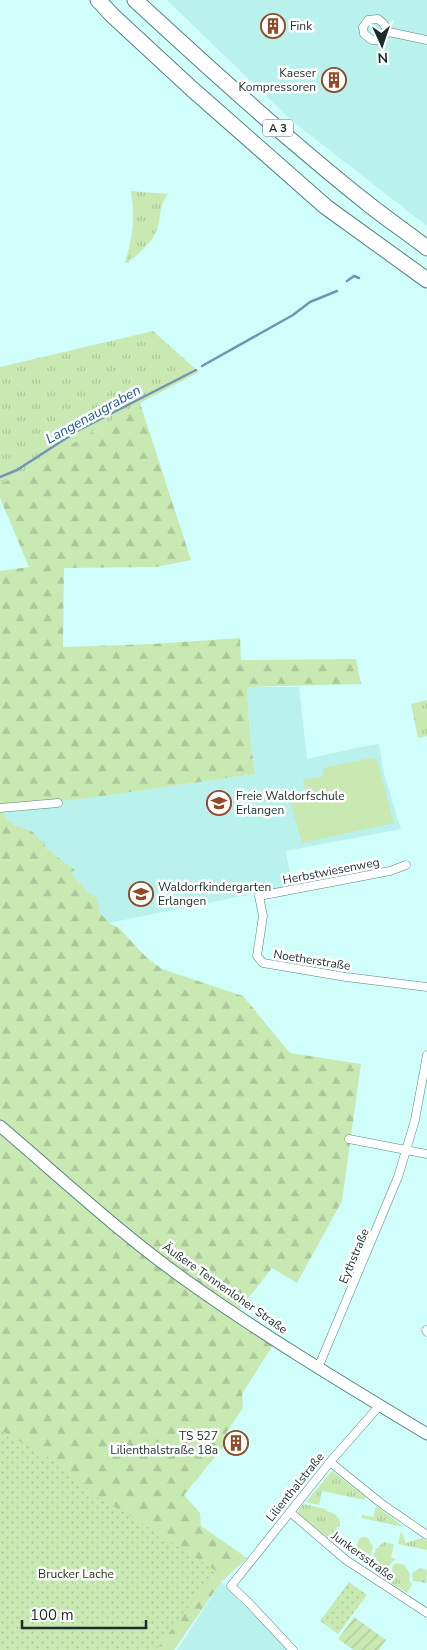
<svg xmlns="http://www.w3.org/2000/svg" width="427" height="1650" viewBox="0 0 427 1650" font-family="'Nunito Sans',sans-serif">
  <defs>
    <pattern id="grass-tufts" width="24" height="20" patternUnits="userSpaceOnUse" patternTransform="scale(1.25)"><rect width="24" height="20" fill="#c9e9b3"/><path d="M3 7l-1-3M5 7V3M7 7l1-3M15 17l-1-3M17 17v-4M19 17l1-3" fill="none" stroke="#acc89a"/></pattern>
    <pattern id="forest-firs" width="22" height="20" patternUnits="userSpaceOnUse" patternTransform="scale(1.25)"><rect width="22" height="20" fill="#c9e9b3"/><path d="M5 1l3.5 6h-7zM16 11l3.5 6h-7z" fill="#acc89a"/></pattern>
    <pattern id="park-dots" width="8" height="8" patternUnits="userSpaceOnUse" patternTransform="scale(1.25)"><rect width="8" height="8" fill="#c9e9b3"/><path d="M2 2h.1M6 6h.1" fill="none" stroke="#acc89a" stroke-width="1.8" stroke-linecap="round"/></pattern>
    <pattern id="garden-furrows" width="10" height="10" patternUnits="userSpaceOnUse" patternTransform="scale(1.25)"><rect width="10" height="10" fill="#c9e9b3"/><path d="M-1 1l2-2M0 10L10 0M9 11l2-2" fill="none" stroke="#acc89a"/></pattern>
  </defs>
  <rect width="100%" height="100%" fill="#d0fffb"/>
  <!-- built -->
  <path fill="#b9f1ed" d="M167 0H427V226L292 121Z
    M247 687H299L307 759 361 747 379 744 384 774 401 829 286 851 292 886 109 923 0 815V808L89 798 255 774 250 738Z
    M221 1582 289 1650H177Z"/>
  <!-- grass -->
  <path fill="url(#grass-tufts)" d="M131 191 168 194C158 206 162 220 155 234 150 245 137 254 128 263H125C133 234 135 221 131 191Z
    M153 331 199 372 140 403 26 472 0 484V367Z
    M427 700V736L418 738 411 704Z
    M332 1471 366 1497 364 1500 322 1491 319 1505 306 1502Z
    M303 1504 325 1509 326 1511C335 1513 341 1517 340 1527H337L333 1542 299 1514 298 1511Z
    M376 1506 404 1527 361 1518 362 1515 373 1517Z
    M401 1531 406 1543 422 1538 427 1541V1550L398 1544Z
    M362 1537 368 1538 373 1547 369 1559 360 1552 356 1558 353 1557 359 1539Z
    M384 1542 394 1544 391 1558 396 1559 390 1564 388 1572 372 1560 376 1549Z
    M397 1563 404 1565 410 1574 409 1580 412 1585 407 1593 389 1582 393 1565Z
    M420 1568 427 1570 426 1583 413 1581 412 1573Z"/>
  <!-- forest -->
  <path fill="url(#forest-firs)" d="M140 403 191 560 156 567 64 568 63 647 152 644 240 638 241 660 356 659 361 684 247 687 250 738 255 774 89 798 0 808V571L29 567 0 498V484L26 472Z
    M0 809C4 816 10 823 17 826 29 831 32 828 40 841H45V848L75 870 71 874 90 894 96 896 100 913 109 923 119 928 146 957 162 969 243 996 290 1053 361 1064 342 1201 297 1283 272 1268 239 1310 273 1345 242 1394 243 1408 226 1433 231 1437 184 1495 200 1513 201 1526 247 1558 221 1582 174 1650H0Z"/>
  <!-- park -->
  <path fill="url(#park-dots)" d="M0 1430 46 1456 77 1478 96 1497 128 1514 216 1571 156 1650H0Z
    M349 1582 367 1595 338 1634 320 1621Z"/>
  <!-- garden -->
  <path fill="url(#garden-furrows)" d="M354 1617 386 1640 379 1650H354L338 1639Z"/>
  <!-- pitch -->
  <path fill="#c9e9b3" d="M371 758 377 760 394 823 302 843 289 798 306 793 303 780 324 776 323 768Z"/>
  <g fill="none" stroke-linecap="round" stroke-linejoin="round">
    <!-- stream -->
    <path stroke="#7195b5" stroke-width="2.5" d="M347 281 354 276 359 278
      M202 366 293 315 310 302 337 291
      M0 477 17 470 79 430 196 370"/>
    <defs>
      <path id="street" d="M389 32 383 23 378 19 368 20 363 27 364 34 372 40H378L389 32 427 40
        M0 808 58 803
        M406 865 390 871 259 896 263 916 257 956 263 963 346 977 427 987
        M349 1139 427 1154
        M426 1330 427 1332
        M318 1368 398 1177 415 1120 427 1055
        M330 1462 382 1504 427 1535
        M290 1512 346 1560 427 1613
        M293 1650 249 1603 231 1586 330 1462 380 1405"/>
      <path id="secondary" d="M0 1126C61 1178 121 1234 187 1281 264 1336 346 1385 427 1434"/>
      <path id="highway" d="M98 0 113 16 192 89 326 207 427 280
        M135 0C212 71 290 142 372 207 390 221 409 234 427 248"/>
    </defs>
    <!-- street casing -->
    <use href="#street" stroke="#57827f" stroke-width="9"/>
    <!-- secondary casing -->
    <use href="#secondary" stroke="#57827f" stroke-width="13"/>
    <!-- highway casing -->
    <use href="#highway" stroke="#57827f" stroke-width="17"/>
    <!-- street -->
    <use href="#street" stroke="#fff" stroke-width="8"/>
    <!-- secondary -->
    <use href="#secondary" stroke="#fff" stroke-width="11"/>
    <!-- highway -->
    <use href="#highway" stroke="#fff" stroke-width="15"/>
  </g>
  <!-- icons -->
  <defs>
    <symbol id="building-ring" viewBox="-11 -11 22 22"><circle r="9.5" fill="#fff" stroke="#914926" stroke-width="1.5"/><path d="M-4-6H4V6H1V3H-1V6H-4ZM-2.5-4.3h1.7v1.8h-1.7ZM.8-4.3h1.7v1.8H.8ZM-2.5-1h1.7V.8h-1.7ZM.8-1h1.7V.8H.8Z" fill="#914926"/></symbol>
    <symbol id="school-ring" viewBox="-11 -11 22 22"><circle r="9.5" fill="#fff" stroke="#914926" stroke-width="1.5"/><path d="M0-5L7-2L0 1L-7-2ZM-4 1L0 2.5L4 1V4Q0 6-4 4Z" fill="#914926"/></symbol>
  </defs>
  <g fill-rule="evenodd">
    <use href="#building-ring" x="259" y="12" width="28" height="28"/>
    <use href="#building-ring" x="320" y="66" width="28" height="28"/>
    <use href="#school-ring" x="205" y="789" width="28" height="28"/>
    <use href="#school-ring" x="127" y="880" width="28" height="28"/>
    <use href="#building-ring" x="222" y="1429" width="28" height="28"/>
  </g>
  <g text-anchor="middle" stroke-width="5" stroke-linejoin="round" paint-order="stroke">
    <!-- shield labels -->
    <rect fill="#fff" stroke="#5f6b6b" stroke-width="1" x="263" y="119.5" width="30" height="17" rx="4"/>
    <g font-size="11" font-weight="bold" fill="#1a2c2b">
      <text x="278" y="132">A 3</text>
    </g>
    <!-- poi labels -->
    <g font-size="12" fill="#1a2c2b" stroke="#fff" text-anchor="start">
      <text x="290" y="30">Fink</text>
      <text x="316" y="77" text-anchor="end">Kaeser<tspan x="316" dy="14">Kompressoren</tspan></text>
      <text x="236" y="800">Freie Waldorfschule<tspan x="236" dy="14">Erlangen</tspan></text>
      <text x="158" y="891">Waldorfkindergarten<tspan x="158" dy="14">Erlangen</tspan></text>
      <text x="218" y="1440" text-anchor="end">TS 527<tspan x="218" dy="14">Lilienthalstraße 18a</tspan></text>
    </g>
    <!-- street labels -->
    <g font-size="12" fill="#1a2c2b" stroke="#fff">
      <text transform="translate(331 871) rotate(-11)" y="4">Herbstwiesenweg</text>
      <text transform="translate(312 960) rotate(9)" y="4">Noetherstraße</text>
      <text transform="translate(354 1256) rotate(-67)" y="4">Eythstraße</text>
      <text transform="translate(225 1288) rotate(35)" y="4">Äußere Tennenloher Straße</text>
      <text transform="translate(295 1487) rotate(-51)" y="4">Lilienthalstraße</text>
      <text transform="translate(363 1556) rotate(36)" y="4">Junkersstraße</text>
    </g>
    <!-- park labels -->
    <g font-size="12" fill="#1f330d" stroke="#fff">
      <text x="76" y="1578">Brucker Lache</text>
    </g>
    <!-- water labels -->
    <g font-size="14" font-style="italic" fill="#1a5992" stroke="#fff">
      <text transform="translate(93 414) rotate(-29)" y="5">Langenaugraben</text>
    </g>
  </g>
  <!-- north arrow -->
  <g transform="translate(382 45) rotate(177)" stroke="#ffffff" stroke-width="4" paint-order="stroke">
  <path d="M0-4L9 19L0 12L-9 19Z" fill="#1a2c2b"/>
  <text y="-8" font-size="14" font-weight="bold" text-anchor="middle" fill="#1a2c2b">N</text>
  </g>
  <!-- scale -->
  <path d="M22 1620v8h124v-8" fill="none" stroke="#1a2c2b" stroke-width="2.5"/>
  <text x="30" y="1620" font-size="15" fill="#1a2c2b" stroke="#ffffff" stroke-width="4" paint-order="stroke">100 m</text>
</svg>
